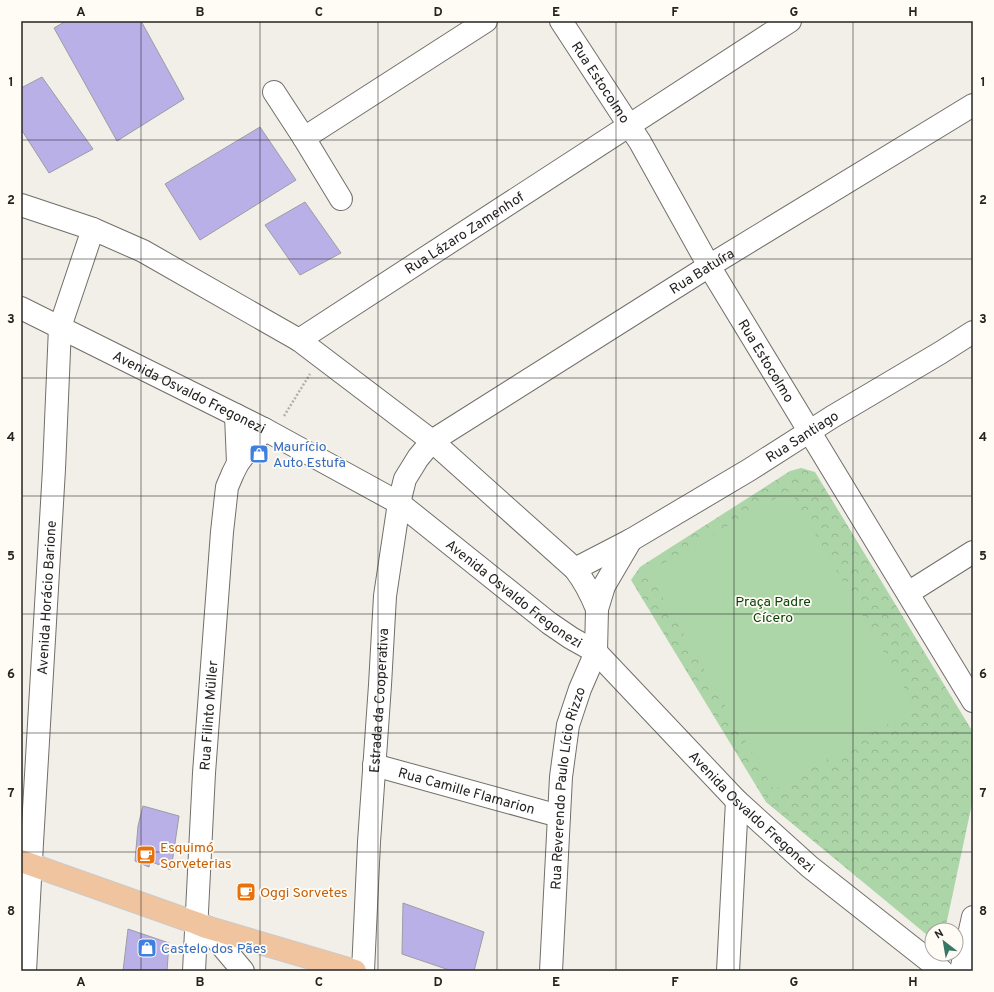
<svg xmlns="http://www.w3.org/2000/svg" width="994" height="992" viewBox="0 0 994 992" font-family="Overpass,sans-serif">
  <defs>
    <pattern id="park-crowns" width="20" height="18" patternUnits="userSpaceOnUse"><rect width="20" height="18" fill="#acd5a8"/><path d="M2 6a3 3 0 1 1 6 0M12 15a3 3 0 1 1 6 0" fill="none" stroke="#94b790"/></pattern>
  </defs>
  <rect width="100%" height="100%" fill="#f2eee8"/>
  <!-- park -->
  <path fill="url(#park-crowns)" d="M801 468 815 472 971 729 973 741V799L945 930H932V939L766 802 631 580 640 567 790 471Z"/>
  <!-- garden -->
  <path fill="#acd5a8" d="M790 490 916 708 774 790 648 572Z"/>
  <!-- building -->
  <path fill="#bab0e8" stroke="#9d9ca3" d="M66 21H141L184 99 117 141 54 28Z
    M42 77 93 149 49 173 21 129V88Z
    M260 127 296 180 200 240 165 184Z
    M305 202 341 253 300 275 265 225Z
    M143 806 179 816 171 870 150 861 149 867 135 861 138 826Z
    M403 903 484 932 474 971H452L402 954Z
    M128 929 169 943 167 971H123Z"/>
  <g fill="none" stroke-linecap="round" stroke-linejoin="round">
    <defs>
      <g id="minor">
        <path id="s1" d="M561 21 640 142 709 266 973 701"/>
        <path d="M274 92 304 138 486 21"/>
        <path d="M304 138 341 199"/>
        <path d="M21 205 93 229 143 251 299 340 432 441 575 569C585 582 591 594 597 609"/>
        <path id="s2" d="M21 308 264 429 399 503 549 623 571 638 596 652 737 801 810 867 942 971"/>
        <path id="s3" d="M299 340 790 21"/>
        <path d="M236 415 238 463"/>
        <path id="s4" d="M575 569 631 540 749 470 832 417 940 353 973 332"/>
        <path d="M908 593 973 552"/>
        <path id="s5" d="M374 765 559 816"/>
        <path d="M206 927 243 971"/>
        <path id="s6" d="M25 971 32 843 54 469 60 327 93 229"/>
        <path id="s7" d="M194 971 204 773 222 532 227 487 233 473 238 463 264 429"/>
        <path id="s8" d="M363 971 369 842 380 685 385 596 399 503 405 479 418 458 432 441 709 266 973 105"/>
        <path id="s9" d="M551 971 561 777 568 725 580 689 596 652 597 609 604 586 631 540"/>
        <path d="M728 971 737 801"/>
        <path d="M961 971 973 917"/>
      </g>
      <path id="major" d="M21 861 196 923 206 927 355 971"/>
    </defs>
    <!-- minor casing -->
    <use href="#minor" stroke="#726f6a" stroke-width="24"/>
    <!-- major casing -->
    <use href="#major" stroke="#cbcaca" stroke-width="24"/>
    <!-- path -->
    <path stroke="#b2afaa" stroke-width="2.5" stroke-dasharray="2 2" stroke-linecap="butt" d="M284 416 310 374"/>
    <!-- minor -->
    <use href="#minor" stroke="#fff" stroke-width="22"/>
    <!-- major -->
    <use href="#major" stroke="#f0c49e" stroke-width="22"/>
  </g>
  <!-- grid -->
  <path fill="none" stroke="#262422" stroke-width="1" stroke-opacity="0.55" d="M141 21V971M260 21V971M378 21V971M497 21V971M616 21V971M734 21V971M853 21V971M21 140H973M21 259H973M21 378H973M21 496H973M21 614H973M21 733H973M21 852H973"/>
  <!-- icons -->
  <defs>
    <symbol id="shop-square" viewBox="-11 -11 22 22"><rect x="-9" y="-9" width="18" height="18" rx="4" fill="#3f7fe0" stroke="#fffbf5"/><path d="M-5-2.5h2.3a2.7 3.5 0 0 1 5.4 0H5L5.5 6h-11ZM-1.5-2.5h3a1.5 2.3 0 0 0-3 0Z" fill="#fff"/></symbol>
    <symbol id="cafe-square" viewBox="-11 -11 22 22"><rect x="-9" y="-9" width="18" height="18" rx="4" fill="#e8710a" stroke="#fffbf5"/><path d="M-5.5-4.5H6V0H3Q3 3.5 0 3.5H-2.5Q-5.5 3.5-5.5 0ZM3-3.2v2h1.7v-2ZM-6 4.5H4V6H-6Z" fill="#fff"/></symbol>
  </defs>
  <g fill-rule="evenodd">
    <use href="#shop-square" x="248" y="443" width="22" height="22"/>
    <use href="#cafe-square" x="135" y="844" width="22" height="22"/>
    <use href="#cafe-square" x="235" y="881" width="22" height="22"/>
    <use href="#shop-square" x="136" y="937" width="22" height="22"/>
  </g>
  <g text-anchor="middle" stroke-width="3.5" stroke-linejoin="round" paint-order="stroke">
    <!-- street labels -->
    <g font-size="14" fill="#262422" stroke="#fffbf5">
      <text dy="5" stroke="none"><textPath href="#s1" startOffset="73">Rua Estocolmo</textPath></text>
      <text dy="5" stroke="none"><textPath href="#s3" startOffset="197">Rua Lázaro Zamenhof</textPath></text>
      <text dy="5" stroke="none"><textPath href="#s8" startOffset="860">Rua Batuíra</textPath></text>
      <text dy="5" stroke="none"><textPath href="#s1" startOffset="397">Rua Estocolmo</textPath></text>
      <text dy="5" stroke="none"><textPath href="#s2" startOffset="188">Avenida Osvaldo Fregonezi</textPath></text>
      <text dy="5" stroke="none"><textPath href="#s4" startOffset="263">Rua Santiago</textPath></text>
      <text dy="5" stroke="none"><textPath href="#s2" startOffset="572">Avenida Osvaldo Fregonezi</textPath></text>
      <text dy="5" stroke="none"><textPath href="#s6" startOffset="374">Avenida Horácio Barione</textPath></text>
      <text dy="5" stroke="none"><textPath href="#s8" startOffset="271">Estrada da Cooperativa</textPath></text>
      <text dy="5" stroke="none"><textPath href="#s7" startOffset="256">Rua Filinto Müller</textPath></text>
      <text dy="5" stroke="none"><textPath href="#s9" startOffset="184">Rua Reverendo Paulo Lício Rizzo</textPath></text>
      <text dy="5" stroke="none"><textPath href="#s5" startOffset="96">Rua Camille Flamarion</textPath></text>
      <text dy="5" stroke="none"><textPath href="#s2" startOffset="896">Avenida Osvaldo Fregonezi</textPath></text>
    </g>
    <!-- shop labels -->
    <g font-size="14" fill="#366cbe" stroke="#fffbf5" text-anchor="start">
      <text x="273" y="451">Maurício<tspan x="273" dy="16">Auto Estufa</tspan></text>
      <text x="161" y="953">Castelo dos Pães</text>
    </g>
    <!-- park labels -->
    <g font-size="14" fill="#0a4608" stroke="#fffbf5">
      <text x="773" y="606">Praça Padre<tspan x="773" dy="16">Cícero</tspan></text>
    </g>
    <!-- food labels -->
    <g font-size="14" fill="#c56008" stroke="#fffbf5" text-anchor="start">
      <text x="160" y="852">Esquimó<tspan x="160" dy="16">Sorveterias</tspan></text>
      <text x="260" y="897">Oggi Sorvetes</text>
    </g>
  </g>
  <!-- border -->
  <rect width="994" height="992" fill="none" stroke="#fffbf5" stroke-width="44"/>
  <!-- north arrow -->
  <g transform="translate(944 942) rotate(329)"><circle r="19" fill="#fffbf5" stroke="#a8a5a1"/>
  <path d="M0-3L7 15L0 10L-7 15Z" fill="#387866"/>
  <text y="-6" font-size="11" font-weight="bold" text-anchor="middle" fill="#262422">N</text>
  </g>
  <rect x="22" y="22" width="950" height="948" fill="none" stroke="#262422" stroke-width="1.5"/>
  <g font-size="13" text-anchor="middle" font-weight="bold" fill="#262422">
    <text x="81" y="16">A</text>
    <text x="200" y="16">B</text>
    <text x="319" y="16">C</text>
    <text x="438" y="16">D</text>
    <text x="556" y="16">E</text>
    <text x="675" y="16">F</text>
    <text x="794" y="16">G</text>
    <text x="913" y="16">H</text>
    <text x="11" y="86">1</text>
    <text x="983" y="86">1</text>
    <text x="11" y="204">2</text>
    <text x="983" y="204">2</text>
    <text x="11" y="323">3</text>
    <text x="983" y="323">3</text>
    <text x="11" y="441">4</text>
    <text x="983" y="441">4</text>
    <text x="11" y="560">5</text>
    <text x="983" y="560">5</text>
    <text x="11" y="678">6</text>
    <text x="983" y="678">6</text>
    <text x="11" y="797">7</text>
    <text x="983" y="797">7</text>
    <text x="11" y="915">8</text>
    <text x="983" y="915">8</text>
    <text x="81" y="986">A</text>
    <text x="200" y="986">B</text>
    <text x="319" y="986">C</text>
    <text x="438" y="986">D</text>
    <text x="556" y="986">E</text>
    <text x="675" y="986">F</text>
    <text x="794" y="986">G</text>
    <text x="913" y="986">H</text>
  </g>
</svg>
